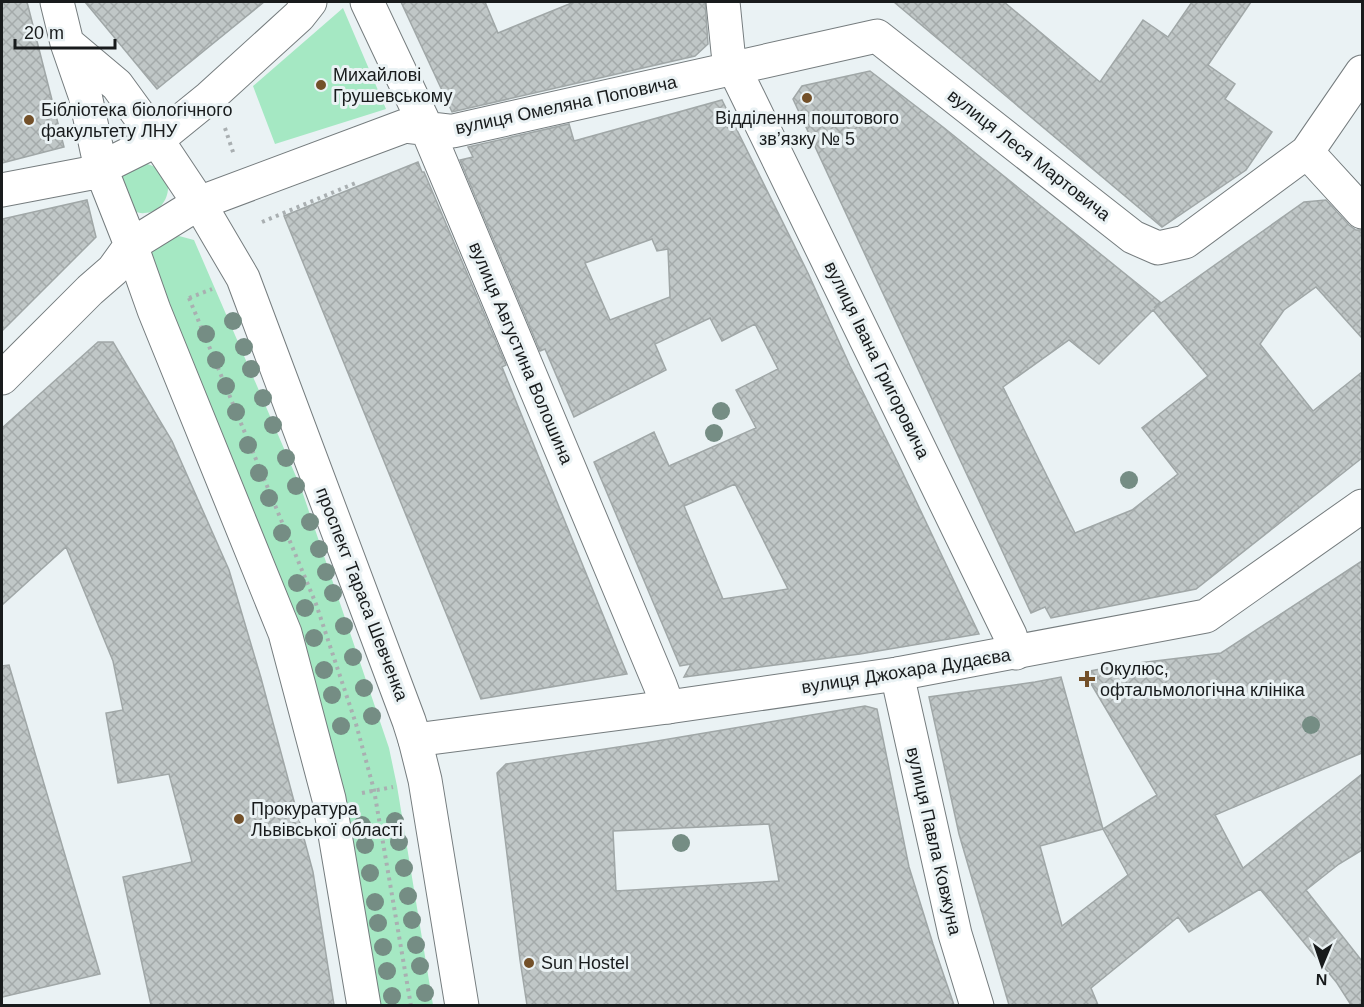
<svg xmlns="http://www.w3.org/2000/svg" width="1364" height="1007" viewBox="0 0 1364 1007" font-family="Arial,sans-serif">
  <defs>
    <pattern id="building-cross-hatch" width="8" height="8" patternUnits="userSpaceOnUse" patternTransform="scale(1.5)"><rect width="8" height="8" fill="#c0c7c7"/><path d="M0 0l8 8M0 8l8-8" fill="none" stroke="#a4aaaa"/></pattern>
  </defs>
  <rect width="100%" height="100%" fill="#eaf2f4"/>
  <!-- green -->
  <path fill="#a5e8c3" d="M343 8 386 109 275 144 253 86Z
    M145 163C149 165 154 166 158 168 177 182 167 213 144 213 140 214 134 211 130 210L118 188 122 175Z
    M179 236 194 240 301 488 389 748 397 786 433 1005H372L337 798 165 306 149 248 165 240Z"/>
  <!-- building -->
  <path fill="url(#building-cross-hatch)" stroke="#a0a7a7" stroke-width="1.5" fill-rule="evenodd" d="M2 2H27L64 147 2 163Z
    M85 2H264L157 89Z
    M401 2H485L498 33 574 2H705L708 44 695 56 452 112Z
    M894 2H1004L1100 82 1143 20 1168 37 1192 2H1251L1208 65 1235 84 1225 99 1272 132 1246 170 1162 227Z
    M870 71 943 127 1160 302 1154 308 1304 202 1326 200 1349 225 1356 230H1362V338L1316 287 1284 310 1260 344 1313 411 1362 372V458L1196 589 1051 618 1045 607 1031 613 793 99 802 86ZM1153 310 1208 376 1142 428 1178 474 1132 510 1075 533 1003 387 1069 340 1099 364Z
    M722 100 808 273 850 366 898 463 979 634 860 654 684 677 691 664 680 666 594 462 654 432 669 466 756 428 736 390 778 369 755 324 722 341 710 318 655 344 666 370 574 417 545 349 540 351 460 160 473 157 468 147 569 124 574 141ZM652 239 657 251 668 249 670 297 610 320 585 263ZM735 484 788 589 723 599 684 506Z
    M418 162 422 172H424L506 365 502 367 627 674 481 699 284 216Z
    M87 200 96 237 2 331V219Z
    M98 342H113L172 441 229 570 261 678 313 872 334 1005H151L123 877 192 862 169 774 118 783 106 713 123 710 113 661 66 547 2 605V428Z
    M1362 561V753L1215 815 1243 868 1362 774V850L1339 864 1306 890 1362 961V1005H1351L1337 983 1260 889 1189 932 1178 917 1091 988 1098 1005H1009L959 834 929 697 1035 682 1061 677 1103 829 1157 795 1084 672 1122 665 1221 653ZM1103 829 1128 875 1062 926 1040 846Z
    M9 665 100 974 2 997V666Z
    M865 706 877 709 909 867 933 944 954 1005H527L520 960 497 773 506 764 651 742ZM769 824 779 881 616 891 613 831Z"/>
  <g fill="none" stroke-linecap="round" stroke-linejoin="round">
    <defs>
      <path id="minor" d="M367 2 427 129 660 685 668 707
        M723 2 728 52 734 68 1010 635 1016 653
        M157 140 210 97 299 16 310 2
        M1307 152 1362 212
        M199 203 405 126 448 131H453L877 36 1133 237 1158 248 1185 242 1307 152 1362 72
        M131 245 154 310 285 633 329 799 364 1006
        M897 674 955 934 977 1006
        M415 740 425 780 462 1006"/>
      <path id="tertiary" d="M57 2 67 43 85 95 101 169 131 245
        M67 43 117 85 157 140 199 203 243 278 409 721 415 740 668 707 897 674 1206 616 1362 506
        M2 190 91 173 157 140
        M2 378 90 290 113 270 131 245 199 203"/>
    </defs>
    <!-- minor casing -->
    <use href="#minor" stroke="#757c7e" stroke-width="35"/>
    <!-- tertiary casing -->
    <use href="#tertiary" stroke="#757c7e" stroke-width="35"/>
    <!-- path -->
    <path stroke="#a9afb1" stroke-width="4" stroke-dasharray="3 4.5" stroke-linecap="butt" d="M225 128 234 155
      M262 222 358 182
      M189 298 316 604 356 724 374 790 411 1006
      M189 298 212 289
      M362 793 393 787"/>
    <!-- minor -->
    <use href="#minor" stroke="#fff" stroke-width="33"/>
    <!-- tertiary -->
    <use href="#tertiary" stroke="#fff" stroke-width="33"/>
  </g>
  <!-- trees -->
  <g fill="#758d84">
    <circle cx="233" cy="321" r="9"/>
    <circle cx="206" cy="334" r="9"/>
    <circle cx="244" cy="347" r="9"/>
    <circle cx="216" cy="360" r="9"/>
    <circle cx="251" cy="369" r="9"/>
    <circle cx="226" cy="386" r="9"/>
    <circle cx="263" cy="398" r="9"/>
    <circle cx="721" cy="411" r="9"/>
    <circle cx="236" cy="412" r="9"/>
    <circle cx="273" cy="425" r="9"/>
    <circle cx="714" cy="433" r="9"/>
    <circle cx="248" cy="445" r="9"/>
    <circle cx="286" cy="458" r="9"/>
    <circle cx="259" cy="473" r="9"/>
    <circle cx="1129" cy="480" r="9"/>
    <circle cx="296" cy="486" r="9"/>
    <circle cx="269" cy="498" r="9"/>
    <circle cx="310" cy="522" r="9"/>
    <circle cx="282" cy="533" r="9"/>
    <circle cx="319" cy="549" r="9"/>
    <circle cx="326" cy="572" r="9"/>
    <circle cx="297" cy="583" r="9"/>
    <circle cx="333" cy="593" r="9"/>
    <circle cx="305" cy="608" r="9"/>
    <circle cx="344" cy="626" r="9"/>
    <circle cx="314" cy="638" r="9"/>
    <circle cx="353" cy="657" r="9"/>
    <circle cx="324" cy="670" r="9"/>
    <circle cx="364" cy="688" r="9"/>
    <circle cx="332" cy="695" r="9"/>
    <circle cx="372" cy="716" r="9"/>
    <circle cx="1311" cy="725" r="9"/>
    <circle cx="341" cy="726" r="9"/>
    <circle cx="395" cy="821" r="9"/>
    <circle cx="362" cy="825" r="9"/>
    <circle cx="399" cy="842" r="9"/>
    <circle cx="681" cy="843" r="9"/>
    <circle cx="365" cy="845" r="9"/>
    <circle cx="404" cy="868" r="9"/>
    <circle cx="370" cy="873" r="9"/>
    <circle cx="408" cy="896" r="9"/>
    <circle cx="375" cy="902" r="9"/>
    <circle cx="412" cy="920" r="9"/>
    <circle cx="378" cy="923" r="9"/>
    <circle cx="416" cy="945" r="9"/>
    <circle cx="383" cy="947" r="9"/>
    <circle cx="420" cy="966" r="9"/>
    <circle cx="387" cy="971" r="9"/>
    <circle cx="425" cy="993" r="9"/>
    <circle cx="392" cy="996" r="9"/>
  </g>
  <!-- markers -->
  <g fill="#735029" stroke="#eaf2f4" stroke-width="2">
    <circle cx="321" cy="85" r="6"/>
    <circle cx="807" cy="98" r="6"/>
    <circle cx="29" cy="120" r="6"/>
    <path d="M1084 670h6v6h6v6h-6v6h-6v-6h-6v-6h6z"/>
    <circle cx="239" cy="819" r="6"/>
    <circle cx="529" cy="963" r="6"/>
  </g>
  <g text-anchor="middle" stroke-width="6" stroke-linejoin="round" paint-order="stroke">
    <!-- poi labels -->
    <g font-size="18" fill="#181b1c" stroke="#eaf2f4" text-anchor="start">
      <text x="333" y="81">Михайлові<tspan x="333" dy="21">Грушевському</tspan></text>
      <text x="41" y="116">Бібліотека біологічного<tspan x="41" dy="21">факультету ЛНУ</tspan></text>
      <text x="807" y="124" text-anchor="middle">Відділення поштового<tspan x="807" dy="21">зв’язку № 5</tspan></text>
      <text x="1100" y="675">Окулюс,<tspan x="1100" dy="21">офтальмологічна клініка</tspan></text>
      <text x="251" y="815">Прокуратура<tspan x="251" dy="21">Львівської області</tspan></text>
      <text x="541" y="969">Sun Hostel</text>
    </g>
    <!-- street labels -->
    <g font-size="18" fill="#181b1c" stroke="#eaf2f4">
      <text transform="translate(566 105) rotate(-12)" y="6">вулиця Омеляна Поповича</text>
      <text transform="translate(1029 155) rotate(38)" y="6">вулиця Леся Мартовича</text>
      <text transform="translate(521 353) rotate(67)" y="6">вулиця Августина Волошина</text>
      <text transform="translate(877 360) rotate(64)" y="6">вулиця Івана Григоровича</text>
      <text transform="translate(362 594) rotate(69)" y="6">проспект Тараса Шевченка</text>
      <text transform="translate(906 671) rotate(-9)" y="6">вулиця Джохара Дудаєва</text>
      <text transform="translate(934 841) rotate(77)" y="6">вулиця Павла Ковжуна</text>
    </g>
  </g>
  <!-- border -->
  <rect width="1364" height="1007" fill="none" stroke="#181b1c" stroke-width="6"/>
  <!-- north arrow -->
  <g transform="translate(1322 965) rotate(182)" stroke="#eaf2f4" stroke-width="4.5" paint-order="stroke">
  <path d="M0-4.5L10 22L0 15L-10 22Z" fill="#181b1c"/>
  <text y="-9" font-size="16" font-weight="bold" text-anchor="middle" fill="#181b1c">N</text>
  </g>
  <!-- scale -->
  <path d="M15 39v9h100v-9" fill="none" stroke="#181b1c" stroke-width="3"/>
  <text x="24" y="39" font-size="18" fill="#181b1c" stroke="#eaf2f4" stroke-width="4.5" paint-order="stroke">20 m</text>
</svg>
